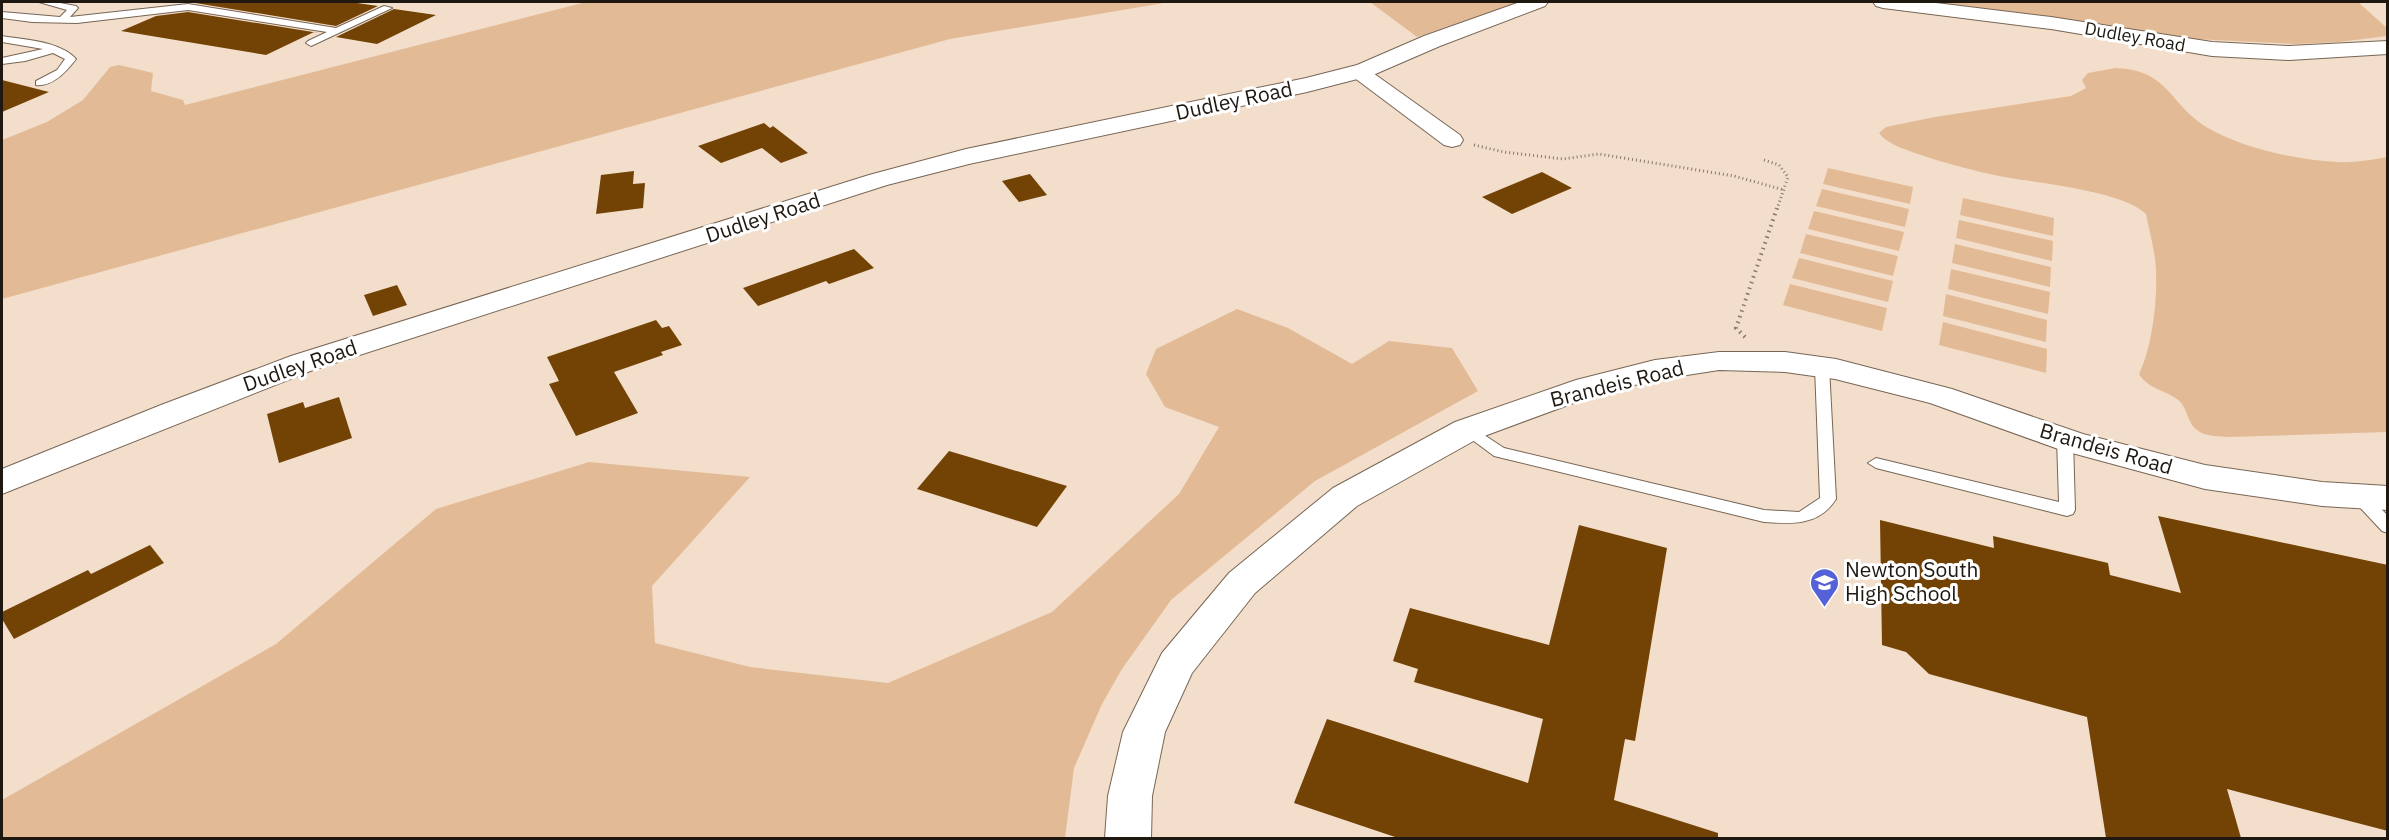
<svg xmlns="http://www.w3.org/2000/svg" width="2389" height="840" viewBox="0 0 2389 840" font-family="'IBM Plex Sans',sans-serif">
  <rect width="100%" height="100%" fill="#f3decb"/>
  <!-- green -->
  <path fill="#e2bb96" d="M586 2H1170L950 39 2 299V140L47 122 83 100 110 67 119 65 153 73 151 91 183 100 185 105Z
    M1370 2H1519L1417 37Z
    M1930 2H2358L2387 28V36L2339 42 2296 44 2172 38 2073 20Z
    M2115 68C2170 70 2168 104 2208 128 2242 148 2297 160 2337 162 2354 163 2371 160 2387 157V432L2229 437C2219 436 2205 437 2197 430 2187 423 2188 407 2177 399 2164 390 2147 388 2139 374 2153 346 2159 291 2155 259 2153 244 2149 229 2146 214 2122 191 2038 183 2004 177 1974 171 1944 163 1915 153 1902 148 1887 144 1879 133L1886 127 1935 117 2071 96 2086 88 2082 80 2088 73Z
    M1828 168 1913 187 1910 204 1823 184Z
    M1822 189 1909 209 1905 227 1816 206Z
    M1963 198 2054 218 2053 236 1960 215Z
    M1814 211 1904 232 1899 251 1808 229Z
    M1959 220 2053 241 2052 261 1956 238Z
    M1806 234 1898 256 1893 276 1800 253Z
    M1955 244 2051 267 2050 287 1952 263Z
    M1799 258 1893 281 1888 302 1792 278Z
    M1951 269 2050 292 2048 314 1948 289Z
    M1790 284 1887 308 1882 331 1783 305Z
    M1946 294 2047 320 2046 342 1943 316Z
    M1237 309 1288 328 1352 364 1389 341 1452 348 1478 391 1315 481 1171 600 1122 669 1102 704 1074 768 1065 838H2V800L276 644 436 509 589 462 750 477 652 586 655 643 750 667 888 683 1052 612 1179 494 1219 427 1165 407 1146 374 1156 349Z
    M1943 322 2047 349 2046 373 1939 345Z"/>
  <!-- building -->
  <path fill="#734305" d="M189 2H350L378 6 336 26Z
    M394 9 436 15 377 44 336 37Z
    M188 12 319 33 314 32 266 55 121 31 156 16Z
    M2 80 49 92 2 112Z
    M764 123 770 128 773 126 808 153 781 163 762 148 721 163 698 146Z
    M634 171 633 184 645 183 643 208 596 214 601 175Z
    M1542 172 1572 188 1512 214 1482 197Z
    M1030 174 1047 195 1019 202 1002 181Z
    M854 249 874 268 829 284 826 281 758 306 743 288Z
    M397 285 407 305 373 316 364 295Z
    M656 320 662 328 669 326 682 345 661 352 663 355 614 372 638 413 576 436 549 384 559 381 547 357Z
    M339 397 352 438 279 463 267 414 303 402 305 408Z
    M949 451 1067 486 1037 527 917 489Z
    M2158 516 2388 565V831L2227 789 2241 838H2106L2087 717 1929 674 1906 652 1882 645 1880 520 1994 548 1993 536 2108 563 2110 575 2181 593Z
    M1579 525 1667 548 1635 741 1625 739 1614 800 1718 833V838H1398L1294 803 1327 719 1528 783 1543 719 1414 682 1418 669 1393 661 1410 608 1549 645Z
    M150 545 164 563 14 639 2 619V612L88 570 91 574Z"/>
  <g fill="none" stroke-linecap="round" stroke-linejoin="round">
    <defs>
      <path id="service" d="M39 2H55L76 6 78 8 70 17 188 4 336 28 384 6 392 8 311 46 306 43 308 41 327 32 188 10 77 23 32 22 2 18V12L60 17 67 10Z
        M2 36C25 40 60 41 76 59 67 71 53 87 36 85V81L57 70 65 59 53 53 25 61 2 64V58L43 49 2 42Z
        M1822 363 1829 367 1836 499C1819 526 1792 524 1764 522L1494 456 1459 430 1462 427H1472L1504 448 1764 510 1799 512 1820 498 1815 367Z
        M2065 434 2073 439 2075 510 2073 514 2067 516 1876 468 1868 463 1876 458 2059 502 2057 439Z
        M2359 490 2365 492 2388 516V533L2382 531 2353 500 2351 496 2353 492Z"/>
      <path id="minor" d="M1359 66 1366 68 1460 135 1463 140 1460 145 1452 147 1444 145 1352 76 1349 72 1352 68Z"/>
      <path id="tertiary" d="M1520 2H1548L1545 6 1440 46 1373 75 1307 92 969 164 887 185 313 370 2 494V469L161 405 291 356 869 175 966 149 1306 78 1357 65 1424 36Z
        M1873 2H1928L2051 17 2212 42 2289 46 2388 41V54L2289 60 2212 56 2051 29 1883 8 1876 6Z
        M1719 352H1785L1836 359 1952 389 2083 434 2205 465 2322 482 2388 486V510L2322 506 2205 489 2061 450 1930 403 1835 379 1785 372 1719 370 1655 380 1598 394 1479 438 1357 506 1255 593 1192 673 1165 732 1152 796 1151 838H1105L1108 796 1123 732 1162 653 1229 573 1333 488 1455 422 1576 380 1655 360Z"/>
    </defs>
    <!-- service casing -->
    <use href="#service" stroke="#786655" stroke-width="2"/>
    <!-- minor casing -->
    <use href="#minor" stroke="#786655" stroke-width="2"/>
    <!-- tertiary casing -->
    <use href="#tertiary" stroke="#786655" stroke-width="2"/>
    <!-- path-far1 -->
    <path stroke="#86786b" stroke-width="3" stroke-dasharray="1 3" stroke-linecap="butt" d="M1474 145 1504 152 1563 159 1599 154 1734 176 1784 190
      M1764 160 1779 165 1788 177 1777 209"/>
    <!-- path -->
    <path stroke="#86786b" stroke-width="4" stroke-dasharray="1.5 4.5" stroke-linecap="butt" d="M1745 337 1736 328 1777 208"/>
    <!-- service -->
    <use href="#service" fill="#fff" fill-rule="evenodd"/>
    <!-- minor -->
    <use href="#minor" fill="#fff" fill-rule="evenodd"/>
    <!-- tertiary -->
    <use href="#tertiary" fill="#fff" fill-rule="evenodd"/>
  </g>
  <!-- icons -->
  <defs>
    <symbol id="school-pin" viewBox="-11 -11 22 30"><path d="M0 17L-7.5 6A9.5 9.5 0 1 1 7.5 6Z" fill="#5461d7" stroke="#fff"/><path d="M0-5L7-2L0 1L-7-2ZM-4 1L0 2.5L4 1V4Q0 6-4 4Z" fill="#fff"/></symbol>
  </defs>
  <g fill-rule="evenodd">
    <use href="#school-pin" x="1808" y="566" width="33" height="45"/>
  </g>
  <g text-anchor="middle" stroke-width="6" stroke-linejoin="round" paint-order="stroke">
    <!-- far-street labels -->
    <g font-size="18" fill="#1f1811" stroke="#fff">
      <text transform="translate(2135 37) rotate(10)" y="6">Dudley Road</text>
    </g>
    <!-- street labels -->
    <g font-size="21" fill="#1f1811" stroke="#fff">
      <text transform="translate(1234 101) rotate(-12)" y="7">Dudley Road</text>
      <text transform="translate(763 218) rotate(-18)" y="7">Dudley Road</text>
      <text transform="translate(300 366) rotate(-19)" y="7">Dudley Road</text>
      <text transform="translate(1617 384) rotate(-14)" y="7">Brandeis Road</text>
      <text transform="translate(2106 449) rotate(16)" y="7">Brandeis Road</text>
    </g>
    <!-- poi labels -->
    <g font-size="21" fill="#1f1811" stroke="#fff" text-anchor="start">
      <text x="1845" y="577">Newton South<tspan x="1845" dy="24">High School</tspan></text>
    </g>
  </g>
  <!-- border -->
  <rect width="2389" height="840" fill="none" stroke="#1f1811" stroke-width="6"/>
</svg>
